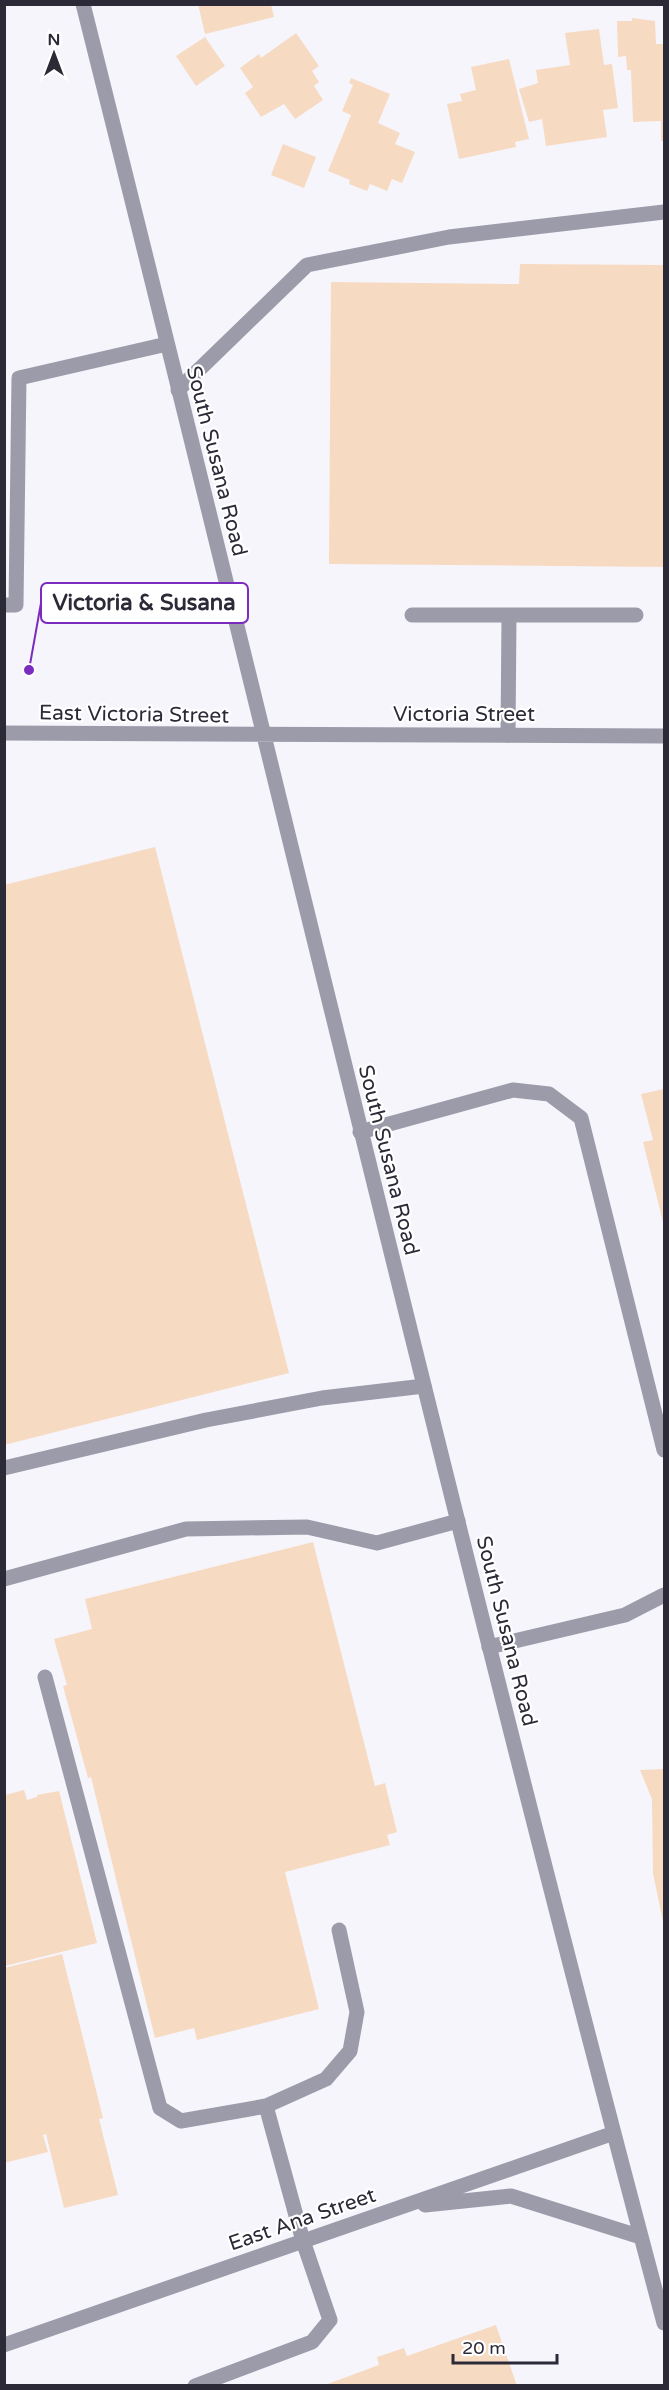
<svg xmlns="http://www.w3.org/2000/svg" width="669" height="2390" viewBox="0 0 669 2390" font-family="'Varela Round',sans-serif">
  <rect width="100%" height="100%" fill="#f6f5fc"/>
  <!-- building -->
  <path fill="#f7dac2" d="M198 4H271L274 17 205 34Z
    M632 18 655 21 656 44H664V141H661V121L633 122 631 70H627L626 56 618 57 617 21H632Z
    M599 29 604 65 612 64 618 108 603 110 607 137 546 146 542 119 529 122 519 89 538 83 536 70 570 65 565 33Z
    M296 33 319 66 312 71 319 82 314 86 323 100 295 119 284 104 261 117 245 93 253 87 240 68 259 54 261 58Z
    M205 37 225 66 196 86 176 56Z
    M509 59 529 139 515 142 516 147 459 159 447 104 462 101 460 94 476 90 471 67Z
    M351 78 390 94 378 123 400 133 395 144 415 152 402 183 392 179 387 191 370 184 367 191 349 184 350 180 328 171 351 115 342 111 353 85 349 83Z
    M283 144 316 157 304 188 271 175Z
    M520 264 664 265V567L329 564 331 282 519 284Z
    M155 847 289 1373 4 1445V885Z
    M664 1089V1226L643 1142 653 1140 641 1094Z
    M313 1542 375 1786 385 1783 397 1832 387 1835 390 1845 285 1872 319 2009 197 2040 194 2028 155 2038 91 1777 88 1778 63 1686 67 1685 54 1639 92 1629 85 1599Z
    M664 1769V1927L653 1873 652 1799 640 1770Z
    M24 1790 27 1800 37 1797V1795L59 1791 97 1943 5 1966V1795Z
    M62 1954 103 2118 99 2119 118 2195 64 2208 46 2134 43 2135 48 2152 4 2163V1968Z
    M496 2325 517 2386H322L379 2365 377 2357 404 2348 407 2356Z"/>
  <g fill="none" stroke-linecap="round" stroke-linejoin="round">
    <!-- service -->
    <path stroke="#9b9baa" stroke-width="15" d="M178 390 307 265 449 237 664 212
      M4 605H16L19 378 167 344
      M412 615H509
      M508 735 509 615H636
      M360 1132 513 1090 549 1094 581 1118 664 1450
      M4 1468 206 1420 322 1398 424 1386
      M4 1579 186 1529 307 1527 377 1543 458 1521
      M489 1647 625 1615 664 1595
      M45 1677 160 2108 181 2121 266 2106
      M195 2386 312 2342 330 2320 303 2241 266 2106 326 2079 350 2051 357 2012 339 1930"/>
    <!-- tertiary -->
    <path stroke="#9b9baa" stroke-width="15" d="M83 4C277 777 459 1553 664 2323
      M4 733 664 736
      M425 2205 511 2196 641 2237
      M4 2345 614 2133"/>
  </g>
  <g text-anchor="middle" stroke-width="4.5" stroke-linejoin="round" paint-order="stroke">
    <!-- street labels -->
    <g font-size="21" fill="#2d2a38" stroke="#fff">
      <text transform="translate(217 461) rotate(76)" y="7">South Susana Road</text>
      <text transform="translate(134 714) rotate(1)" y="7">East Victoria Street</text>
      <text x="464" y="721">Victoria Street</text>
      <text transform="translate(389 1160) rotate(76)" y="7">South Susana Road</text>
      <text transform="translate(507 1631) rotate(76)" y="7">South Susana Road</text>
      <text transform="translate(302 2219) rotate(-19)" y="7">East Ana Street</text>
    </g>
  </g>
  <!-- callouts -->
  <path fill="none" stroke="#7b2cbf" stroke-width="2" d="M29 670L41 603"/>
  <circle fill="#7b2cbf" stroke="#fff" stroke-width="2" cx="29" cy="670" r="6"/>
  <rect fill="#fff" stroke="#7b2cbf" stroke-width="2" x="41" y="583" width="207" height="40" rx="6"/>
  <g font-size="22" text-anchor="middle" font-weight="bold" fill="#2d2a38">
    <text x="144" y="610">Victoria &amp; Susana</text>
  </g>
  <!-- border -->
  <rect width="669" height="2390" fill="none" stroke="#2d2a38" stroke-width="12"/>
  <!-- north arrow -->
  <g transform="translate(54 54)" stroke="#ffffff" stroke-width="4.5" paint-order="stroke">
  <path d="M0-4.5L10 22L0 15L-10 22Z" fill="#2d2a38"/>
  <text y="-9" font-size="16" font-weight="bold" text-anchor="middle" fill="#2d2a38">N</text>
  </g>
  <!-- scale -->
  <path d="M453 2354v9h104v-9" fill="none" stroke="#2d2a38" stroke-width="3"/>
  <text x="462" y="2354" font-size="18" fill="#2d2a38" stroke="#ffffff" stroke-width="4.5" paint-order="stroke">20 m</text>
</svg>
